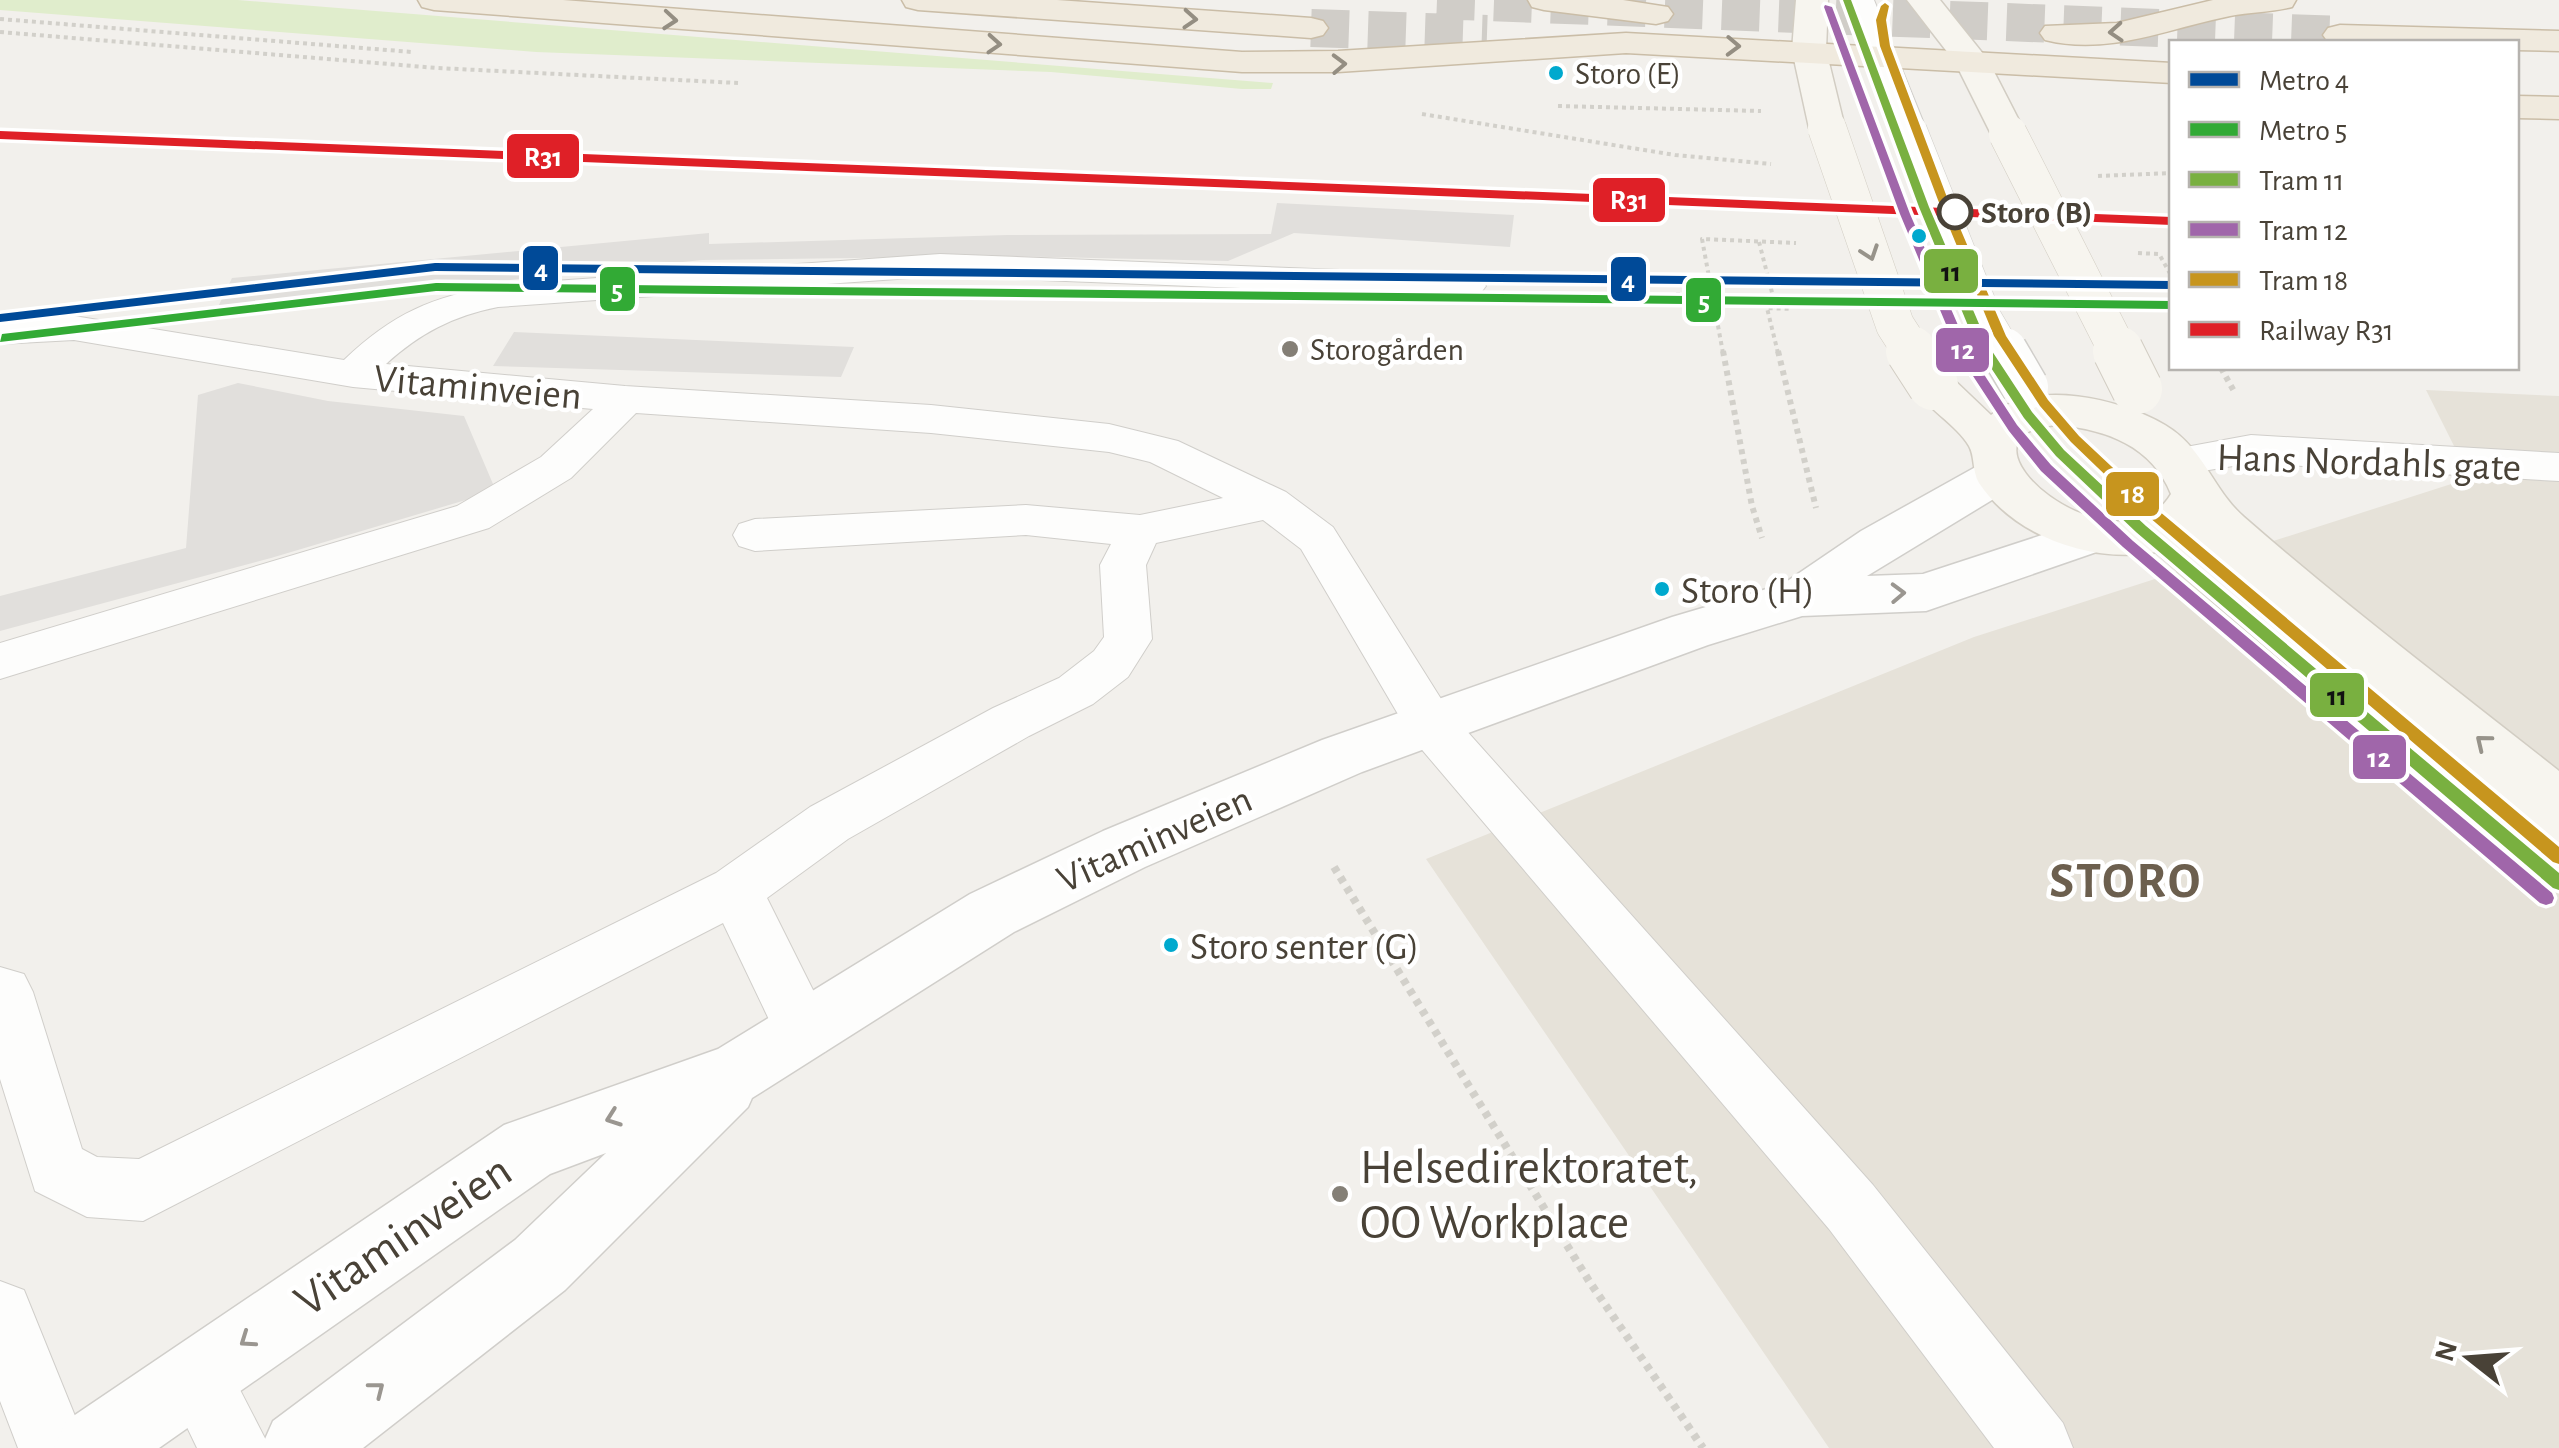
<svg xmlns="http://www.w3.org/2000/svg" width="2559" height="1448" viewBox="0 0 2559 1448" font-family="'Alegreya Sans',sans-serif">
  <rect width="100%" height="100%" fill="#f2f0ec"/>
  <!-- residential -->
  <path fill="#e6e2d9" d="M2426 390 2559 396V1448H1829L1426 859 1974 637 2470 478Z"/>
  <!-- green -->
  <path fill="#e0edcc" d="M0 0H238L1273 83 1271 89H1242L1051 72 536 52 0 10Z"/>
  <!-- parking -->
  <path fill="#e1dfdc" d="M1277 203 1514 215 1510 247 1294 233 1228 261 1005 256 702 260 216 311 232 278 709 233V244L1007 235 1271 234Z
    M514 332 854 347 841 377 493 366Z
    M238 383 328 401 464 416 496 491 271 558 0 631V596L186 548 198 395Z"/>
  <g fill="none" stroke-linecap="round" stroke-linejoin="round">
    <!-- trunk-tunnel -->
    <path stroke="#d0cdc8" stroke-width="38" stroke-dasharray="38 19" stroke-linecap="butt" d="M1437 0 2340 35
      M1311 28 1487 34"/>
    <defs>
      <path id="service" d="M1844 0H1874L1927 131 1922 138H1898L1893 131Z
        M940 254 1467 275 1480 278 1486 286 1480 294 1467 297 940 276 498 307C453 316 420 333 386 364L625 386 931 405 1109 424 1178 441 1286 492 1333 527 1448 710 1873 1185 2063 1423 2073 1448H1994L1829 1229 1412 738 1301 549 1263 520 1156 543 1146 565 1152 639 1128 677 1093 704 1029 736 848 839 767 898 834 1032 826 1051 805 1059 784 1051 723 923 143 1221 87 1217 35 1191 0 1079V967L24 974 33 992 82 1149 97 1157 139 1159 716 873 810 807 993 708 1059 678 1094 651 1104 637 1100 565 1111 544 1026 535 755 551 739 546 733 535 739 524 755 519 1026 505 1140 515 1223 498 1150 462 1109 452 931 433 636 413 571 478 489 528 0 679V643L457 506 541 457 593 409 353 387 74 340 0 344V320L74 316 344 360C393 313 432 297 498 285Z
        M2251 435 2559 453V481L2251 463 2179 475 2164 471 2158 461 2164 451Z
        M0 1281 24 1290 88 1448H18L0 1401Z
        M196 1341 220 1351 270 1448H197L162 1375 172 1351Z"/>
      <path id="tertiary" d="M1998 459 2015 464 2022 475 2015 486 1867 576 1923 574 2094 518 2111 523 2119 535 2111 547 1926 611 1802 616 1708 645 1362 772 1145 867 1014 932 752 1098 748 1107 565 1290 363 1448H261L273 1421 515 1240 606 1153 550 1174 159 1448H54L66 1421 504 1125 718 1049 970 894 1103 831 1322 740 1672 617 1783 584 1861 531 1981 464Z"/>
      <path id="secondary" d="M1796 0H1828L1826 50 1845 128 1840 136 1827 139 1814 136 1809 128 1792 50Z
        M1907 0H1940L1988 60 2026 134 2021 142 2008 145 1995 142 1955 62Z
        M1933 371 1949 375 1991 415C2036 378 2120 399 2165 425 2204 448 2212 489 2244 517 2346 606 2453 687 2559 771V889L2538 882 2156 552C2093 564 2015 537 1979 483 1972 471 1975 456 1969 446 1957 425 1925 407 1911 385L1917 375ZM2059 425C2107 430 2152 446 2171 494 2118 582 1934 432 2059 425Z"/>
      <path id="trunk" d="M418 0H563L1242 52 1338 51 1626 33 2172 63V83L1626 53 1338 72H1242L434 10 422 7Z
        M902 0H1057L1311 18 1323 21 1328 28 1323 35 1311 38 918 10 906 7Z
        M1528 0H1623L1668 7 1673 14 1668 21 1656 24 1544 10 1532 7Z
        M2213 0H2296L2292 7C2271 12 2250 12 2230 16 2169 28 2109 56 2045 40L2040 33 2045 26 2117 23Z
        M2340 25 2559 31V51L2516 50V42H2328L2323 35 2328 28Z
        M2516 96 2559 97V119L2516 118Z"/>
    </defs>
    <!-- service casing -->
    <use href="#service" stroke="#d0ceca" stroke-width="2"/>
    <!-- tertiary casing -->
    <use href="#tertiary" stroke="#d0ceca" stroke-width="3"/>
    <!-- secondary casing -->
    <use href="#secondary" stroke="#d2cdc3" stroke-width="3"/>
    <!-- trunk casing -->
    <use href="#trunk" stroke="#cabda7" stroke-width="3"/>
    <!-- path-far2 -->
    <path stroke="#d2d0ca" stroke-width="4" stroke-dasharray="4 4" stroke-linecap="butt" d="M0 19 412 52
      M0 32 437 68 738 83
      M1558 106 1761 111
      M1422 114 1675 155 1771 164
      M2098 176 2172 173
      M1759 242 1776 308
      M2138 253 2159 254 2172 277
      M1676 294 1713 295
      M1723 353 1702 239 1796 243
      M1778 353 1767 308 1792 309"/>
    <!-- path-far1 -->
    <path stroke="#d2d0ca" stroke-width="6" stroke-dasharray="5 5" stroke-linecap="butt" d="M1723 351 1752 506 1762 538
      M1778 351 1816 508
      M2221 368 2235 393"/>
    <!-- path -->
    <path stroke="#d2d0ca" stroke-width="8" stroke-dasharray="6 6" stroke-linecap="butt" d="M1334 867 1589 1281 1703 1448"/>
    <!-- service -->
    <use href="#service" fill="#fdfdfc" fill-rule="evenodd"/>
    <!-- tertiary -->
    <use href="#tertiary" fill="#fdfdfc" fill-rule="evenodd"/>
    <!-- secondary -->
    <use href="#secondary" fill="#f7f5ef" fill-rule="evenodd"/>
    <!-- trunk -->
    <use href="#trunk" fill="#f0eade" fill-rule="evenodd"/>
    <defs>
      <path id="service-bridge-far1" d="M1910 131 1985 319 2005 353"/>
      <path id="service-bridge" d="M2004 351 2025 387"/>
      <path id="secondary-bridge-far1" d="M1827 128 1895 325 1913 353
        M2008 134 2119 353"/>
      <path id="secondary-bridge" d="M1911 351 1933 385
        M2118 351 2137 389"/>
    </defs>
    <!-- service-bridge-far1 casing -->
    <use href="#service-bridge-far1" stroke="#d0ceca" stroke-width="35" stroke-linecap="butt"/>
    <!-- service-bridge casing -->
    <use href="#service-bridge" stroke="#d0ceca" stroke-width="49" stroke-linecap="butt"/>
    <!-- secondary-bridge-far1 casing -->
    <use href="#secondary-bridge-far1" stroke="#d2cdc3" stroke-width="39" stroke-linecap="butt"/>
    <!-- secondary-bridge casing -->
    <use href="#secondary-bridge" stroke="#d2cdc3" stroke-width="52" stroke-linecap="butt"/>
    <!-- service-bridge-far1 -->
    <use href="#service-bridge-far1" stroke="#fdfdfc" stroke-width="34"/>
    <!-- service-bridge -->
    <use href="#service-bridge" stroke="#fdfdfc" stroke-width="46"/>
    <!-- secondary-bridge-far1 -->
    <use href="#secondary-bridge-far1" stroke="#f7f5ef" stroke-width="38"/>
    <!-- secondary-bridge -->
    <use href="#secondary-bridge" stroke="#f7f5ef" stroke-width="50"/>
    <defs>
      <path id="rail-1" d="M0 131 2172 217V225L0 139Z"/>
    </defs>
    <!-- rail-1 casing -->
    <use href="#rail-1" stroke="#fff" stroke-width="7"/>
    <!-- rail-1 -->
    <use href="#rail-1" fill="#df2027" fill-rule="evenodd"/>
    <defs>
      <path id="tram-1" d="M1843 0H1851L1929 207 1988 345 2032 412 2064 450 2146 526 2559 873V890L2553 888 2136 532 2056 456 2024 418 1976 345 1919 207Z"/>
      <path id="tram-2" d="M1825 5 1832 7 1910 214 1970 353 2017 425 2051 465 2133 541 2552 893 2554 898 2552 903 2546 905 2540 903 2123 547 2041 471 2009 431 1958 353 1900 214 1824 7Z"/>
      <path id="tram-3" d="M1885 3 1889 6 1886 20 1890 46 1948 200 2006 336 2048 400 2079 436 2159 511 2559 847V864L2553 862 2149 517 2071 442 2040 406 1994 336 1938 200 1880 46 1876 20 1881 6Z"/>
    </defs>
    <!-- tram-1 casing -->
    <use href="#tram-1" stroke="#fff" stroke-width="7"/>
    <!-- tram-2 casing -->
    <use href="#tram-2" stroke="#fff" stroke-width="7"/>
    <!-- tram-3 casing -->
    <use href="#tram-3" stroke="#fff" stroke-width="7"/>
    <!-- tram-1 -->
    <use href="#tram-1" fill="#79b040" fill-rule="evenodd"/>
    <!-- tram-2 -->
    <use href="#tram-2" fill="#a066aa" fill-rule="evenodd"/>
    <!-- tram-3 -->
    <use href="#tram-3" fill="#c7951e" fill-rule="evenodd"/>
    <defs>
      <path id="metro-1" d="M435 263 2172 281V289L435 271 0 322V314Z"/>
      <path id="metro-2" d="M436 283 2172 301V309L436 291 0 342 2 334Z"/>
    </defs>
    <!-- metro-1 casing -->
    <use href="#metro-1" stroke="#fff" stroke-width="7"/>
    <!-- metro-2 casing -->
    <use href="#metro-2" stroke="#fff" stroke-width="7"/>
    <!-- metro-1 -->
    <use href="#metro-1" fill="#004a98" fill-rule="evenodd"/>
    <!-- metro-2 -->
    <use href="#metro-2" fill="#32aa35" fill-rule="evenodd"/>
  </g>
  <!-- one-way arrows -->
  <defs><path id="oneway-chevron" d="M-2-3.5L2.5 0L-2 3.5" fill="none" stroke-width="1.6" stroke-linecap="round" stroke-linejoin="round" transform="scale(2.5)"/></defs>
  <g stroke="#948e82">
    <use href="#oneway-chevron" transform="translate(1190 19) rotate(4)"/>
    <use href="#oneway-chevron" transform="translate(670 20) rotate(5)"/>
    <use href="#oneway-chevron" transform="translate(2116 32) rotate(176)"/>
    <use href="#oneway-chevron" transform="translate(994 44) rotate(4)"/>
    <use href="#oneway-chevron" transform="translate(1733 46) rotate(2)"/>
    <use href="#oneway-chevron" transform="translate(1339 64) rotate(-2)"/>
  </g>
  <g stroke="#97938a">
    <use href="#oneway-chevron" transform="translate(1870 253) rotate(71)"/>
    <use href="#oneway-chevron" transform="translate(2483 742) rotate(-141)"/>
  </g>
  <g stroke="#9a9690">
    <use href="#oneway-chevron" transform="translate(1898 593) rotate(-2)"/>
    <use href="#oneway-chevron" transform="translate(613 1118) rotate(160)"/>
    <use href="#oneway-chevron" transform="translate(247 1340) rotate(145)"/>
    <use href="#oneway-chevron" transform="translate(377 1389) rotate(-38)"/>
  </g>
  <!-- markers -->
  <g fill="#00a9ce" stroke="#fff" stroke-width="4">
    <circle cx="1556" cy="73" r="9"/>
    <circle cx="1919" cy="236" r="9"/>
    <circle cx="1662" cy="589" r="9"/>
    <circle cx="1171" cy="945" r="9"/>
  </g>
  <circle fill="#fff" stroke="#494237" stroke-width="5" cx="1955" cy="212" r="16"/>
  <g fill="#847f76" stroke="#fff" stroke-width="4">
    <circle cx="1290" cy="349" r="10"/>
    <circle cx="1340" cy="1194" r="10"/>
  </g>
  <g text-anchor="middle" stroke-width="9" stroke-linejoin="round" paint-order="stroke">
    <!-- far-bus labels -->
    <g font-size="32" fill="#494237" stroke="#fff" text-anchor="start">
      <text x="1575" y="84">Storo (E)</text>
    </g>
    <!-- far-stop labels -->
    <g font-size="32" font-weight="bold" fill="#494237" stroke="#fff" text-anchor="start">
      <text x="1981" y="223">Storo (B)</text>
    </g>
    <!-- far-poi labels -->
    <g font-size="32" fill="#494237" stroke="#fff" text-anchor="start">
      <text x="1310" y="360">Storogården</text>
    </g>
    <!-- bus labels -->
    <g font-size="38" fill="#494237" stroke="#fff" text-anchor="start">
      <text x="1681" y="603">Storo (H)</text>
      <text x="1190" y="959">Storo senter (G)</text>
    </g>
    <!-- street labels -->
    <g font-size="40" fill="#494237" stroke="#fff">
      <text transform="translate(478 386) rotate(5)" y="14">Vitaminveien</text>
      <text transform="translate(2369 461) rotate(2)" y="14">Hans Nordahls gate</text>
      <text transform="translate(1154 838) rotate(-24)" y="14">Vitaminveien</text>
    </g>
    <!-- near-poi labels -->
    <g font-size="48" fill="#494237" stroke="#fff" text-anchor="start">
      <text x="1360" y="1183">Helsedirektoratet,<tspan x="1360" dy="55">OO Workplace</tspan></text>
    </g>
    <!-- near-street labels -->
    <g font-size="48" fill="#494237" stroke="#fff">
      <text transform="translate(402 1234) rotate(-34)" y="17">Vitaminveien</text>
    </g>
    <!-- district labels -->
    <g font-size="50" font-weight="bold" letter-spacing="2.5" fill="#6c5f4e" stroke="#fff">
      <text x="2126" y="897">STORO</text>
    </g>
  </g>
  <g stroke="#fff" stroke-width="4">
    <rect x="505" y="132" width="76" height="48" rx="10" fill="#df2027"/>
    <rect x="1591" y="176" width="76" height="48" rx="10" fill="#df2027"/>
    <rect x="521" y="244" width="39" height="48" rx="10" fill="#004a98"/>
    <rect x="1922" y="247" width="58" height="48" rx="10" fill="#79b040"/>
    <rect x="1609" y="255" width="39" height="48" rx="10" fill="#004a98"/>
    <rect x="598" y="265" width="39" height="48" rx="10" fill="#32aa35"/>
    <rect x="1684" y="276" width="39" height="48" rx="10" fill="#32aa35"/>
    <rect x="1934" y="326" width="57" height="48" rx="10" fill="#a066aa"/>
    <rect x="2104" y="470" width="57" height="48" rx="10" fill="#c7951e"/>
    <rect x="2308" y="671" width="58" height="48" rx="10" fill="#79b040"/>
    <rect x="2351" y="733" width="57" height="48" rx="10" fill="#a066aa"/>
  </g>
  <g font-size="28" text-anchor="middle" font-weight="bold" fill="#fff">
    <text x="543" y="166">R31</text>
    <text x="1629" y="209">R31</text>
    <text x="541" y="278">4</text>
    <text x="1628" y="289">4</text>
    <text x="617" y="299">5</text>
    <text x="1704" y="310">5</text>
    <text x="1963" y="359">12</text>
    <text x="2133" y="503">18</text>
    <text x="2379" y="767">12</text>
  </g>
  <g font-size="28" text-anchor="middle" font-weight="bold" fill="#111">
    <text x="1951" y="281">11</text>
    <text x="2337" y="705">11</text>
  </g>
  <!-- legend -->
  <rect x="2169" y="40" width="350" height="330" fill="#ffffff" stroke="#b6b3af" stroke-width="2.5"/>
  <rect x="2189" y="72" width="50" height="15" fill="#004a98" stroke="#b6b3af" stroke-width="2.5"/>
  <text x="2259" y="90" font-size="30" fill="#494237">Metro 4</text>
  <rect x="2189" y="122" width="50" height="15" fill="#32aa35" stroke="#b6b3af" stroke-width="2.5"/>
  <text x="2259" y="140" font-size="30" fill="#494237">Metro 5</text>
  <rect x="2189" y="172" width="50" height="15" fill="#79b040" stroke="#b6b3af" stroke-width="2.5"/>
  <text x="2259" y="190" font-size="30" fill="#494237">Tram 11</text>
  <rect x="2189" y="222" width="50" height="15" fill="#a066aa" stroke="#b6b3af" stroke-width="2.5"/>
  <text x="2259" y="240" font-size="30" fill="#494237">Tram 12</text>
  <rect x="2189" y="272" width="50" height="15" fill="#c7951e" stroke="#b6b3af" stroke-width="2.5"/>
  <text x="2259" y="290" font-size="30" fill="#494237">Tram 18</text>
  <rect x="2189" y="322" width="50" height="15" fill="#df2027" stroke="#b6b3af" stroke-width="2.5"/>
  <text x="2259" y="340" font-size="30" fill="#494237">Railway R31</text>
  <!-- north arrow -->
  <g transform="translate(2469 1358) rotate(287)" stroke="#ffffff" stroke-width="8" paint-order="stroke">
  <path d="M0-8L18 38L0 25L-18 38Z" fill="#494237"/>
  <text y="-15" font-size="28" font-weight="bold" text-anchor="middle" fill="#494237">N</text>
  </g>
</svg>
